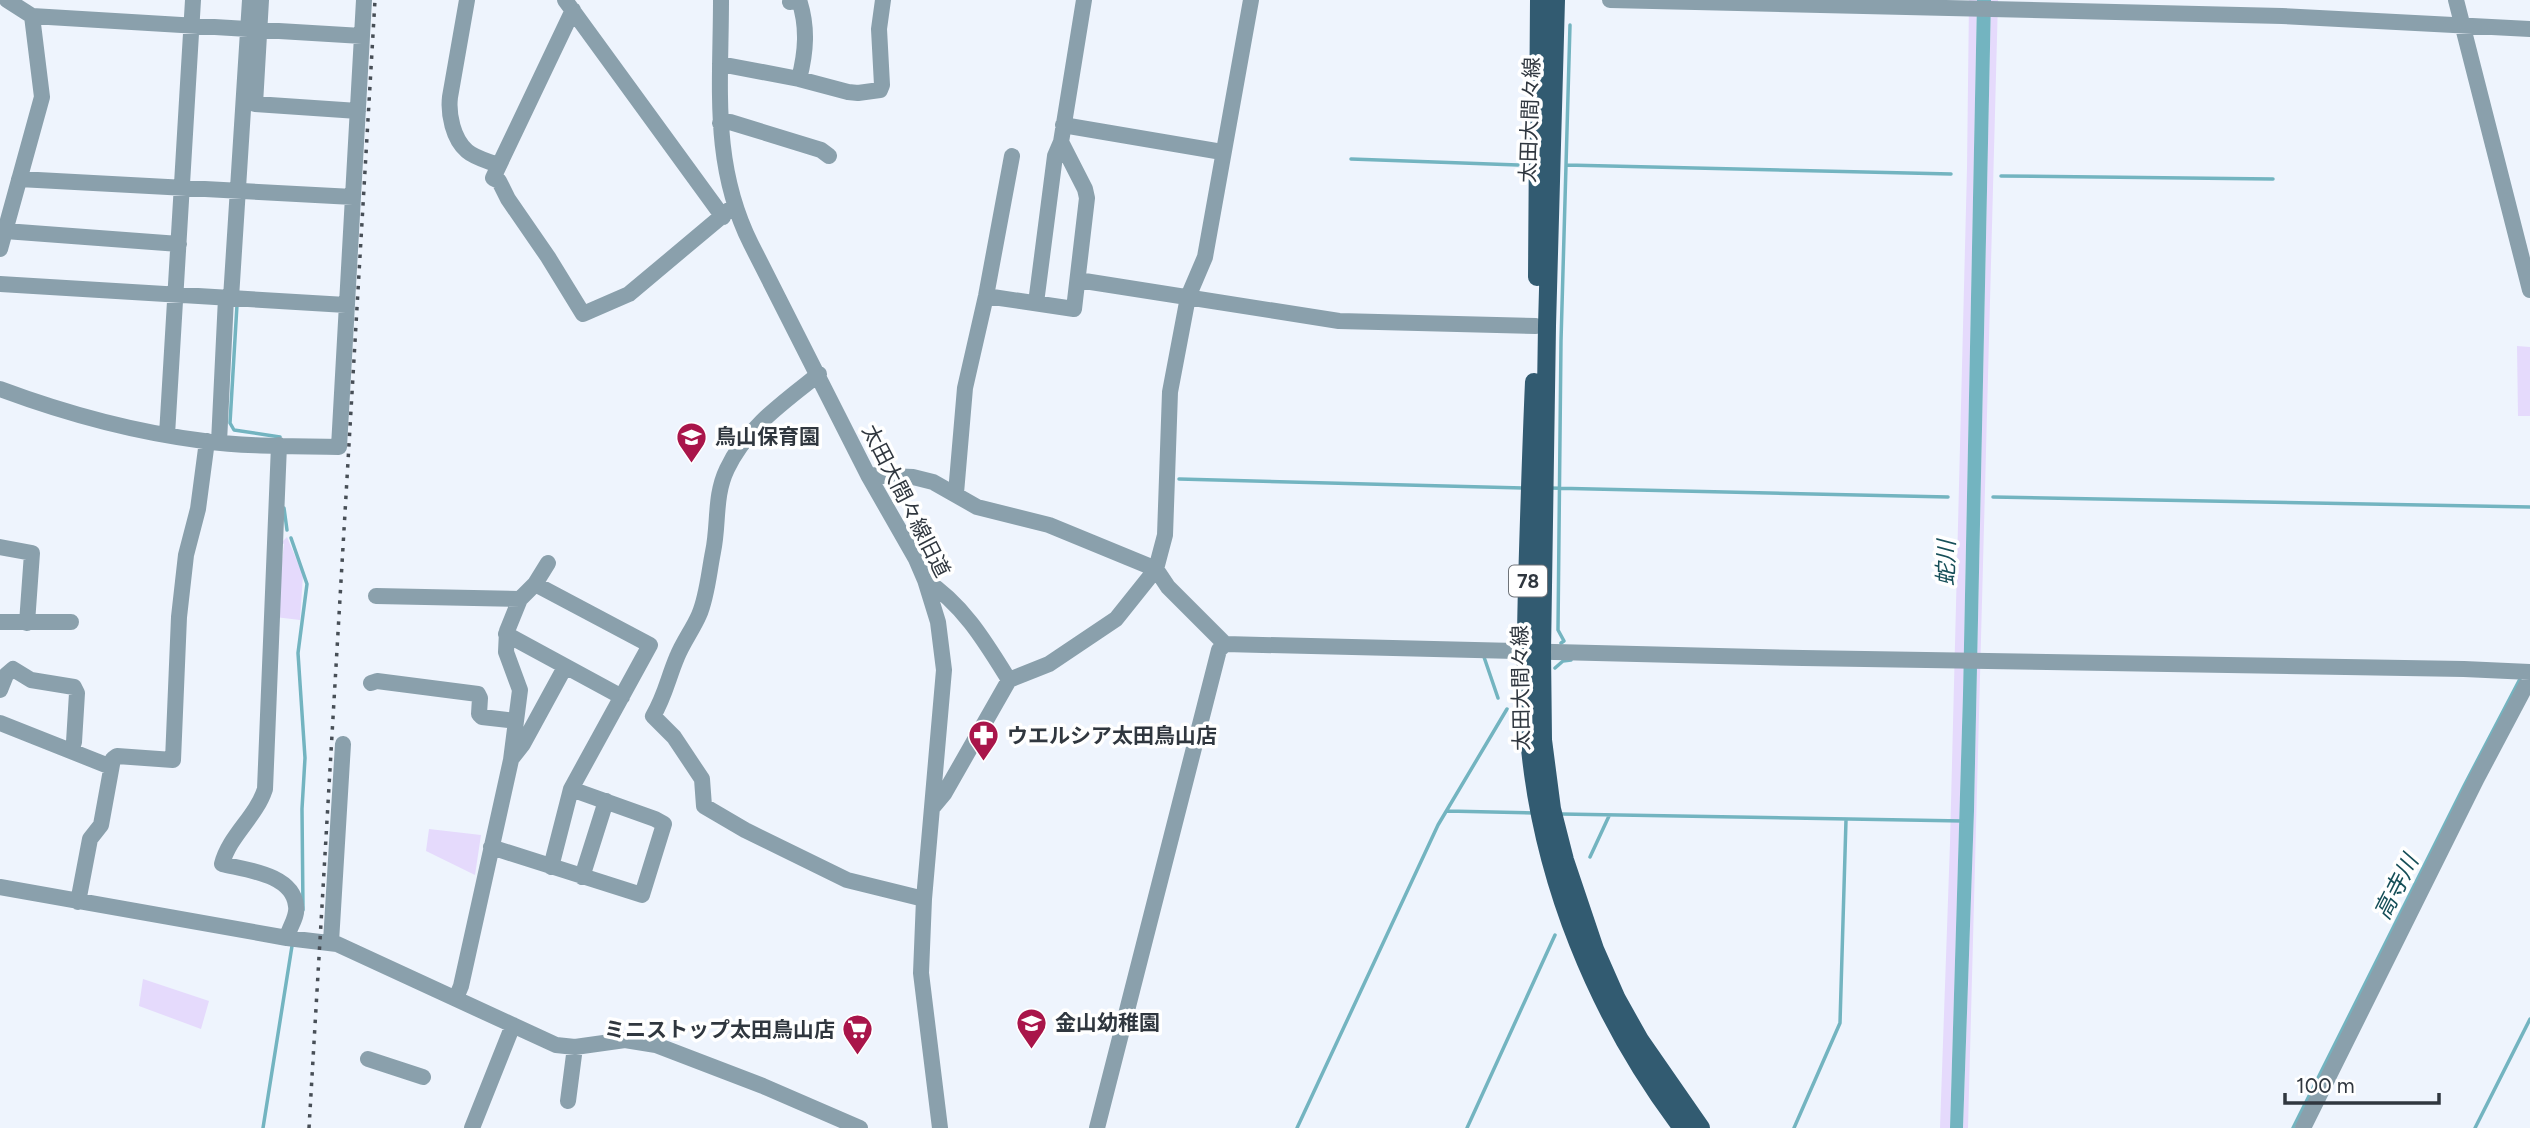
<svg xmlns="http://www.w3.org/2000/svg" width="2530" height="1128" viewBox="0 0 2530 1128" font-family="Figtree,'Noto Sans JP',sans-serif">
  <rect width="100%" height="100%" fill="#eef4fd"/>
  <!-- green -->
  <path fill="#e5dafc" d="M1969 0H1977L1963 694 1950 1128H1940L1950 843 1967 168Z
    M1991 0H1998L1968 1128H1963L1974 811Z
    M2517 346 2530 347V416H2518Z
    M287 537 303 575 300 620 275 617 284 544 281 543Z
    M429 829 481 835 475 875 426 851Z
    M143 979 209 1001 201 1029 139 1006Z"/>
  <!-- water -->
  <path fill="#73b4c0" d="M1977 0H1991L1974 811 1963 1128H1950L1963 694Z"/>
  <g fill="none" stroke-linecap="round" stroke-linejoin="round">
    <!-- stream -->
    <path stroke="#73b4c0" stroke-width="3.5" d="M1351 159 1518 165
      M1566 165 1951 174
      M2001 176 2273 179
      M237 305 230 423 234 430 280 437
      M1179 479 1523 488
      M1549 488 1948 497
      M1993 497 2530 507
      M284 508 287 530
      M291 538 307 584 298 653 305 758 302 809 303 910
      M1561 643 1564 641 1558 630 1561 341 1570 25
      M1484 657 1498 698
      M1555 668 1563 661 1571 660
      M1447 811 1536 813
      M1561 814 1963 821
      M1590 857 1609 816
      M263 1128 292 946
      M1297 1128 1438 825 1507 709
      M1467 1128 1555 935
      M1794 1128 1840 1023 1846 820
      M2293 1128 2464 786 2521 677
      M2475 1128 2530 1019"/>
    <!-- minor -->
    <path stroke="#8aa0ac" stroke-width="16" d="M7 0 32 16 362 36
      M261 0 255 104 358 111
      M467 0 450 97C448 114 453 139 467 151 475 158 488 161 498 165
      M565 0 723 217
      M721 0C721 86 711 164 751 244L868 475 916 559 925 580 938 622 944 670 924 899 921 973 940 1128
      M1610 0 2282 16 2530 29
      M2456 0 2530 290
      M790 2 799 0C808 27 806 52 799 79
      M573 10 493 178 499 181 508 199 548 257 583 314 629 294 734 206
      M720 64 799 79 848 92 858 93 880 90 882 85 879 29 883 0
      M720 123 730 122 821 150 829 156
      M1063 125 1222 152
      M19 179 353 197
      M5 231 179 244
      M0 249 42 97 32 16
      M1078 280 1339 321 1536 326
      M0 284 346 305
      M986 296 1074 309 1087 198 1085 189 1061 142
      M231 298 250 0
      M1036 303 1055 156 1061 142 1084 0
      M819 374C785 401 746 428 727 469 714 496 719 524 713 552 709 572 707 597 699 615 693 629 683 642 677 657 668 678 665 696 653 716L674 737 702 779 704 806 745 830 847 880 924 899
      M0 389C67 414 133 432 204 441 248 447 294 446 339 447L364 0
      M167 435 193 0
      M219 442 226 298
      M279 445 265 789C256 817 229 836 222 864 246 870 293 874 296 906 298 917 289 927 287 938
      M868 475 913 477 933 482 977 507 1049 525 1156 569 1168 587 1225 644 1803 658 2464 669 2530 672
      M956 493 965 388 986 296 1012 156
      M0 547 32 553 27 623
      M925 580C963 604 986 643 1009 680
      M535 584 650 645 571 789 551 867
      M376 596 520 599
      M0 622H71
      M506 634 622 697
      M371 683 377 681 478 694 480 698 479 714 482 717 516 721
      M0 690 6 675 13 669 31 680 74 687 77 693 74 742 71 751
      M0 723 111 767
      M512 758 523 744 565 667
      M934 806 944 794 1009 680 1049 664 1116 619 1156 569 1165 535 1170 392 1188 297 1205 257 1251 0
      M491 847 642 895 664 824 655 819 571 789
      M582 877 606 801
      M0 887 287 938 337 944 556 1045 575 1047 625 1040 656 1045 763 1086 860 1128
      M78 902 90 839 101 825 113 759 117 756 173 760 179 617 186 555 198 509 207 441
      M331 942 343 744
      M456 998 461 986 511 760 516 721 520 690 506 652 507 631 520 599 535 584 548 563
      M368 1059 423 1077
      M568 1101 575 1047
      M472 1128 513 1025
      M1097 1128 1219 650 1225 644
      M2303 1128 2477 778 2530 678"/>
    <!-- major -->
    <path stroke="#325b71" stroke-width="18" d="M1556 0 1547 326 1542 652 1543 740 1552 809 1565 860 1595 949 1617 999 1640 1040 1701 1128
      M1537 277 1539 0
      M1534 382C1531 449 1529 517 1527 584 1526 635 1524 687 1529 738 1541 878 1597 1016 1682 1128"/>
    <!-- rail -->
    <path stroke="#474e56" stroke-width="3.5" stroke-dasharray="3.5 7" stroke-linecap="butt" d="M309 1128 375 0"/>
  </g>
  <!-- icons -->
  <defs>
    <symbol id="school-pin" viewBox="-11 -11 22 30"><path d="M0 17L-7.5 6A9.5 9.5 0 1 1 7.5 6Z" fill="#a9154a" stroke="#fff"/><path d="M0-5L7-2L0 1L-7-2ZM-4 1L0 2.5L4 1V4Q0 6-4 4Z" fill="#fff"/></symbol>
    <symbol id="pharmacy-pin" viewBox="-11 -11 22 30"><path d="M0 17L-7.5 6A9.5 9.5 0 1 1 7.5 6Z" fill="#a9154a" stroke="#fff"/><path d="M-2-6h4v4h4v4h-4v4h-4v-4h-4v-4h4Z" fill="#fff"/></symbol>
    <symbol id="supermarket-pin" viewBox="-11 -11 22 30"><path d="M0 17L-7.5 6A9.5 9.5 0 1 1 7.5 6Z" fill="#a9154a" stroke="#fff"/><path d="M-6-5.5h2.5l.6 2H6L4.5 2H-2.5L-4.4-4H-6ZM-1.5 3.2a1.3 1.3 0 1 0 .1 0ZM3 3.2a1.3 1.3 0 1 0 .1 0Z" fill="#fff"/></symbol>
  </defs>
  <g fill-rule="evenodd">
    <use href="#school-pin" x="674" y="420" width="35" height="47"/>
    <use href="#pharmacy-pin" x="966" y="718" width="35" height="47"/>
    <use href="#school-pin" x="1014" y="1006" width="35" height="47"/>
    <use href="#supermarket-pin" x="840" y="1012" width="35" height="47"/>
  </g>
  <g text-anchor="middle" stroke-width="7" stroke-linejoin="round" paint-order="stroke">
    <!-- shield labels -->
    <rect fill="#fff" stroke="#6e7379" stroke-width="2" x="1509" y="565.5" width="38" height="31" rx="5"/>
    <g font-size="19" font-weight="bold" fill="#30373f">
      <text x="1528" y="588">78</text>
    </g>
    <!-- street labels -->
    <g font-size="21" fill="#30373f" stroke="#fff">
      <text transform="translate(1530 120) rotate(-88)" y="7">太田大間々線</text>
      <text transform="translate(906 501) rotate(63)" y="7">太田大間々線旧道</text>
      <text transform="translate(1521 688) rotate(-91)" y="7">太田大間々線</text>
    </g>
    <!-- poi labels -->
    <g font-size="21" font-weight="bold" fill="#30373f" stroke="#fff" text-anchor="start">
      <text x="715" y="444">鳥山保育園</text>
      <text x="1007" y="743">ウエルシア太田鳥山店</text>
      <text x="1055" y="1030">金山幼稚園</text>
      <text x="835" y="1037" text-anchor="end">ミニストップ太田鳥山店</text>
    </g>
    <!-- water labels -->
    <g font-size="23" font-style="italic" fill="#164f58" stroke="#fff">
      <text transform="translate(1946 563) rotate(-89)" y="8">蛇川</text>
      <text transform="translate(2396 887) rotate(-63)" y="8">高寺川</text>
    </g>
  </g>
  <!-- scale -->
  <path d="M2285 1093v10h154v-10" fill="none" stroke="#30373f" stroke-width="3.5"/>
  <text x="2296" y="1093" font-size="21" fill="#30373f" stroke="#ffffff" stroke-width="5" paint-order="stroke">100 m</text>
</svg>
